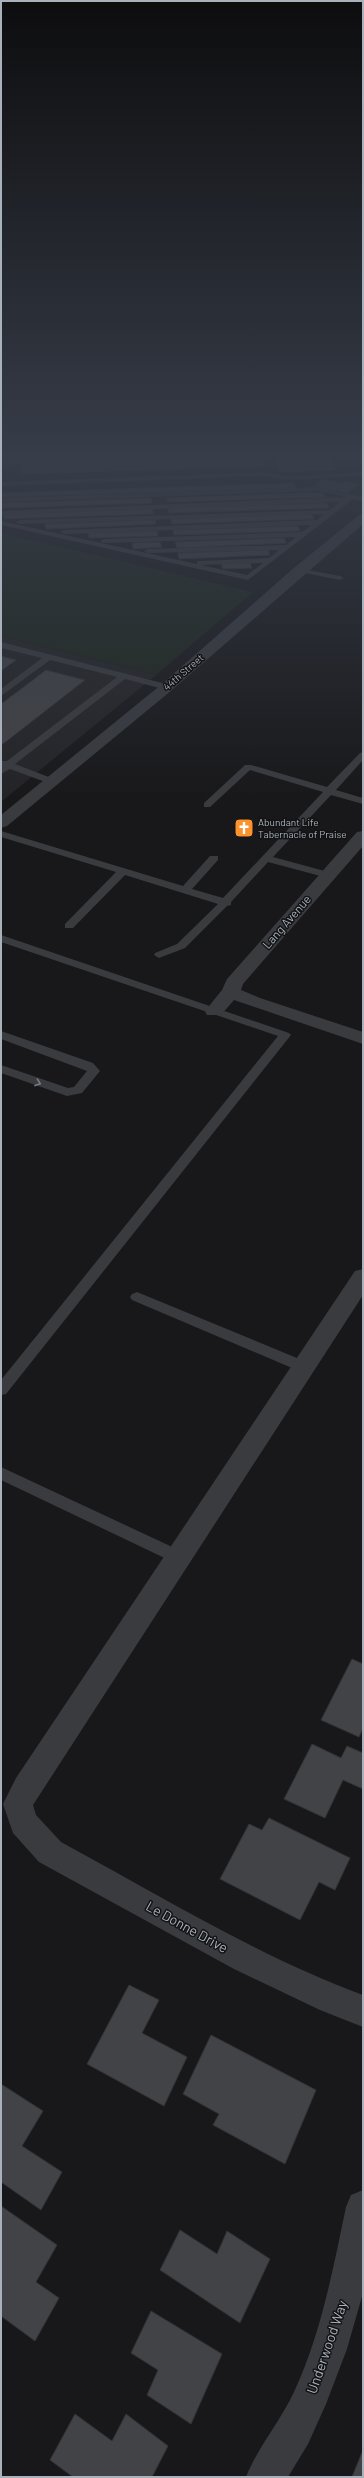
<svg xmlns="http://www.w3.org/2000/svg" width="364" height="2478" viewBox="0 0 364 2478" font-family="Barlow,sans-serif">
  <rect width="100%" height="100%" fill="#18181a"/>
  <!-- built -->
  <path fill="#242427" d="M1 636 156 675 1 802Z"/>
  <!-- green -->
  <path fill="#1e261d" d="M1 533 253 592 156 675 1 636Z"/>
  <!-- building -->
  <path fill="#424347" stroke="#323336" d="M126 453H158L159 457 261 454 266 466 22 474 21 462 126 458Z
    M273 453H328L336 470 279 472Z
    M323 479 342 483 344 481 359 484 348 493 314 486Z
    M294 483 296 488 1 497V493Z
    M323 492 326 497 168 502 167 498Z
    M151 498 152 503 1 508V503Z
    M327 503 329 508 169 513 168 508Z
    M152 509 154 514 4 519 3 514Z
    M312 514 314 519 172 524 170 519Z
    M155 520 156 524 46 529 45 524Z
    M298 526 300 531 174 535 173 530Z
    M157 531 158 536 89 538 88 533Z
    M284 538 286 543 177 548 175 542Z
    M160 542 162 547 133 549 132 543Z
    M268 550 270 555 179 559 178 553Z
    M250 563 252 568 223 569 221 564Z
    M1 656 16 660 1 671Z
    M46 670 85 680 3 744 1 743V704Z
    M352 1659 363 1664V1728L359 1737 321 1720Z
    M312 1744 341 1758 347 1746 363 1753V1789L343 1780 325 1818 284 1799Z
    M269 1818 350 1858 335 1890 319 1882 300 1920 220 1879 249 1824 262 1830Z
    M129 1985 159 2000 142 2033 187 2057 164 2106 87 2064Z
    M211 2035 316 2090 285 2164 213 2125 219 2114 183 2094Z
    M1 2084 43 2111 22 2146 62 2172 41 2210 1 2182Z
    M1 2206 57 2245 36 2282 59 2298 35 2341 1 2316Z
    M180 2230 217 2254 227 2231 270 2259 240 2323 160 2270Z
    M151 2311 222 2354 191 2424 147 2395 158 2370 131 2353Z
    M75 2414 112 2441 126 2414 168 2446 152 2477H73L50 2460Z
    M363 2450V2477H352Z"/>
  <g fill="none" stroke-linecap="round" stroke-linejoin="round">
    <!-- service -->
    <path fill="#393b3f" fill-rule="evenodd" d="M30 453H41L1 468V464Z
      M262 472 289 476 363 472V476L289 480 262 476 1 486V482Z
      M319 487 363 497V501L353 499 248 580 1 525V521L197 564V561H200L269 558 279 550 148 553 144 551 148 549 286 545 296 537 104 543 100 541 104 539 302 532 311 525 64 534 60 532 64 530 317 520 324 514 20 524 16 522 20 520 330 510 340 502 1 515V511L346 497 319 491 1 502V498ZM263 563 247 575 201 565Z
      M297 568 340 576 344 578 340 580 300 572 296 570Z
      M1 642 170 685 171 687 167 690 125 679 15 764 54 779V783H48L10 769 1 774V761H7L117 677 50 660 1 696V689L42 658 1 648Z
      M363 752V760L336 790 363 798V804L331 795 273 857 332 873V877L328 878 268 862 231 902V905L227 906 185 948 159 958 154 955 155 953 177 944 218 904 125 875 73 928H65V924L116 872 1 837V831L183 886 210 856H218V860L192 889 223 898 323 792 250 770 210 807H204V803L245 765H251L327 787 360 753Z
      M1 935 289 1033 291 1035 6 1394 1 1395V1380L278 1036 1 942Z
      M1 1031 93 1063 100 1071 82 1093 67 1096 1 1073V1065L68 1088 74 1087 87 1071 1 1039Z
      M137 1292 309 1363 311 1367 309 1371H299L132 1300 130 1297 132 1294Z
      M1 1467 183 1552 186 1557 183 1562 178 1564 173 1562 1 1480Z"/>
    <!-- minor -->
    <path fill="#393b3f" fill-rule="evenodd" d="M363 514V524L172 690 7 826 1 828V815L162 684 295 567 359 515Z
      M363 831V846L243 984 241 990 260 998 363 1032V1044L234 1000 221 1015H207L205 1011 222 990 227 979 357 832Z
      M363 1269V1295L33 1805 36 1815 61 1842C159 1895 258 1956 363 1995V2027L320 2010 234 1969 39 1862 13 1833 3 1804 16 1778 355 1271Z
      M363 2190V2293L347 2349 326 2404 308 2444 288 2477H246C258 2447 280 2422 294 2392 321 2334 333 2269 346 2207L351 2195Z"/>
  </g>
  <!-- one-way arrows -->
  <defs><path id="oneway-chevron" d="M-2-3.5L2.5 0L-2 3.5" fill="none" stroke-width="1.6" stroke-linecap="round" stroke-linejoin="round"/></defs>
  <use stroke="#777c83" href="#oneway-chevron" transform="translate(38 1083) rotate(20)"/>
  <!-- sky -->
  <linearGradient id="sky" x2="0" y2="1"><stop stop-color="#0d0d0e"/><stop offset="0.57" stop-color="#373d49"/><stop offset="1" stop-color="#373d49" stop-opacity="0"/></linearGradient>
  <rect width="364" height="800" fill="url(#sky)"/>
  <!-- icons -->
  <defs>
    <symbol id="church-square" viewBox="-11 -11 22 22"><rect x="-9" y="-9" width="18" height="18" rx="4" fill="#fc922e" stroke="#131315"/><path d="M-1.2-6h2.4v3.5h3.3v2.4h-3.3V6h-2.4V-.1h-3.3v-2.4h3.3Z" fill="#fff"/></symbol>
  </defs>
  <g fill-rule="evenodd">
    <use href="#church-square" x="233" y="817" width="22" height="22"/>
  </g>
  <g text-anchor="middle" stroke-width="3" stroke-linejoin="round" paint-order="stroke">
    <!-- far-street labels -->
    <g font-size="10" fill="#a9b2bb" stroke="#131315">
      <text transform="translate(183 672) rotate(-41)" y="4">44th Street</text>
    </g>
    <!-- far-poi labels -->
    <g font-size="10" fill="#a9b2bb" stroke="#131315" text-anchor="start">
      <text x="258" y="826">Abundant Life<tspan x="258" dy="12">Tabernacle of Praise</tspan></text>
    </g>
    <!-- street labels -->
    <g font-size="12" fill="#a9b2bb" stroke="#131315">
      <text transform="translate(287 922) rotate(-49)" y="4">Lang Avenue</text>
    </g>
    <!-- near-street labels -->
    <g font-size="14" fill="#a9b2bb" stroke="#131315">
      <text transform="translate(187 1927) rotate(29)" y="5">Le Donne Drive</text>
      <text transform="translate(327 2347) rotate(-71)" y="5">Underwood Way</text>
    </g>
  </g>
  <!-- border -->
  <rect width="364" height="2478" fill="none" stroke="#a9b2bb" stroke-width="4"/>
</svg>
